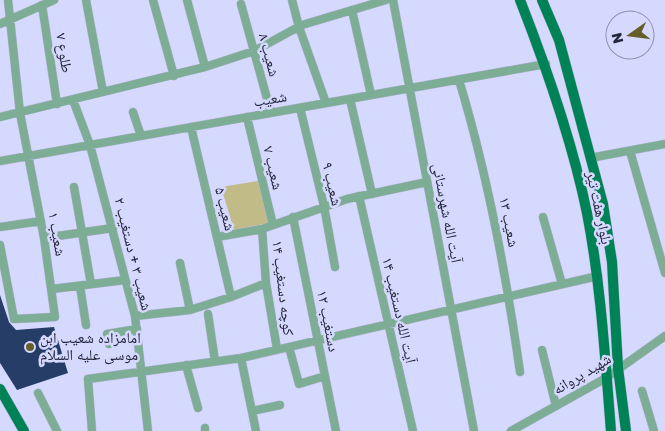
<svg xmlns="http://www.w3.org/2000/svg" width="665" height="431" viewBox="0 0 665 431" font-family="'Golos Text','Noto Naskh Arabic',sans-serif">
  <rect width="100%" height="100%" fill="#d6d9fe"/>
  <!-- green -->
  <path fill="#c1bb88" d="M258 181 269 223 234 230 221 187Z"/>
  <!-- building -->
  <path fill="#263d68" d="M0 295 9 322 16 330 54 327 68 373 17 390 0 363Z"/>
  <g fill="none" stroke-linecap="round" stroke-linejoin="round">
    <defs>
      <path id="minor" d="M86 0 103 92
        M153 0 174 76
        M187 0 205 67
        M292 0 299 27 326 103
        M393 0 474 431
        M241 4 271 113
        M42 5 57 104
        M352 10 371 95
        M0 24 54 0
        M459 80C488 176 506 273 520 372
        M350 99 372 194
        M73 100 90 145 135 316 148 431
        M300 108 324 206 335 267
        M133 112 141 136
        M0 117 205 67 254 51 302 25 386 0
        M247 117 273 225
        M191 127 231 297
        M630 151 665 273
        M590 158 665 144
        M0 161 546 64
        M74 187 91 284
        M359 196 413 431
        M293 217 336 431
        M543 217 562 284
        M0 227 41 221
        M262 229 266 283 277 349
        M217 237 262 229 347 199 427 182
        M44 238 113 228
        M0 245 14 319 55 317 44 238 20 113 8 0
        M180 263 190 310
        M80 286 86 325
        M52 289 125 280
        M208 314 215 361
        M135 316 190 310 231 297 266 283
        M109 344 107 334 137 329
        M289 347 299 384 325 376
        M542 350 556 406
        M241 358 256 431
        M186 365 198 408
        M642 391 654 431
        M38 393 57 431
        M252 411 280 405
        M205 428V431
        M92 431 88 379 241 358 598 276
        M511 431 606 378 665 336"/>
      <path id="major" d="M520 0C547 69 572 140 587 213 601 285 605 358 611 431
        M542 0 559 40 603 204 612 262 618 368 626 431
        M0 389 24 431"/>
    </defs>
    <!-- minor casing -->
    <use href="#minor" stroke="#b3b5d7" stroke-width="9"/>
    <!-- major casing -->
    <use href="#major" stroke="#b3b5d7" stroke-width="11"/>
    <!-- minor -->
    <use href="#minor" stroke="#7dad94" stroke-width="8"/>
    <!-- major -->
    <use href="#major" stroke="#008257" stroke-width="10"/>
  </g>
  <!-- markers -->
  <circle fill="#655e2a" stroke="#d6d9fe" stroke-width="2" cx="30" cy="347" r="5"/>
  <g text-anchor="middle" stroke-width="5" stroke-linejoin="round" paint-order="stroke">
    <!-- street labels -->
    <g font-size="15" fill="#25263d" stroke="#d6d9fe">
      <text transform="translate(64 53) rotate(81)" y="5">طلوع ۷</text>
      <text transform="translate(269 55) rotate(75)" y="5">شعیب ۸</text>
      <text transform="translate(270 99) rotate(-10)" y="5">شعیب</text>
      <text transform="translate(273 168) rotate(77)" y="5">شعیب ۷</text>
      <text transform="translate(332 184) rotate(77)" y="5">شعیب ۹</text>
      <text transform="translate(599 208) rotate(78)" y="5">بلوار هفت تیر</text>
      <text transform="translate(225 209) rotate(76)" y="5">شعیب ۵</text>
      <text transform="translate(447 213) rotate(79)" y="5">آیت الله شهرستانی</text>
      <text transform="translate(509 222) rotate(79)" y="5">شعیب ۱۳</text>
      <text transform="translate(57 234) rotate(80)" y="5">شعیب ۱</text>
      <text transform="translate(133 254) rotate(76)" y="5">شعیب ۳ + دستغیب ۲</text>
      <text transform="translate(283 288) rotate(83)" y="5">کوچه دستغیب ۱۴</text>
      <text transform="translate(399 310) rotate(77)" y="5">آیت الله دستغیب ۱۴</text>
      <text transform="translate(328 321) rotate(79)" y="5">دستغیب ۱۲</text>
      <text transform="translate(582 374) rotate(-31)" y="5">شهید پروانه</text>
    </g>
    <!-- poi labels -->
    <g font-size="15" fill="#25263d" stroke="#d6d9fe" text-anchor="start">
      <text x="40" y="343">امامزاده شعیب ابن<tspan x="40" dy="17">موسی علیه السلام</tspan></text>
    </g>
  </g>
  <!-- north arrow -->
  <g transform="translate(630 35) rotate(256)"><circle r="24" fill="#d6d9fe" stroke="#8f91b1"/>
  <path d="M0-4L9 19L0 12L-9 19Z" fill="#655e2a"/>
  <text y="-8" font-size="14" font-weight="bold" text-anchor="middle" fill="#25263d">N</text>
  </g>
</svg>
